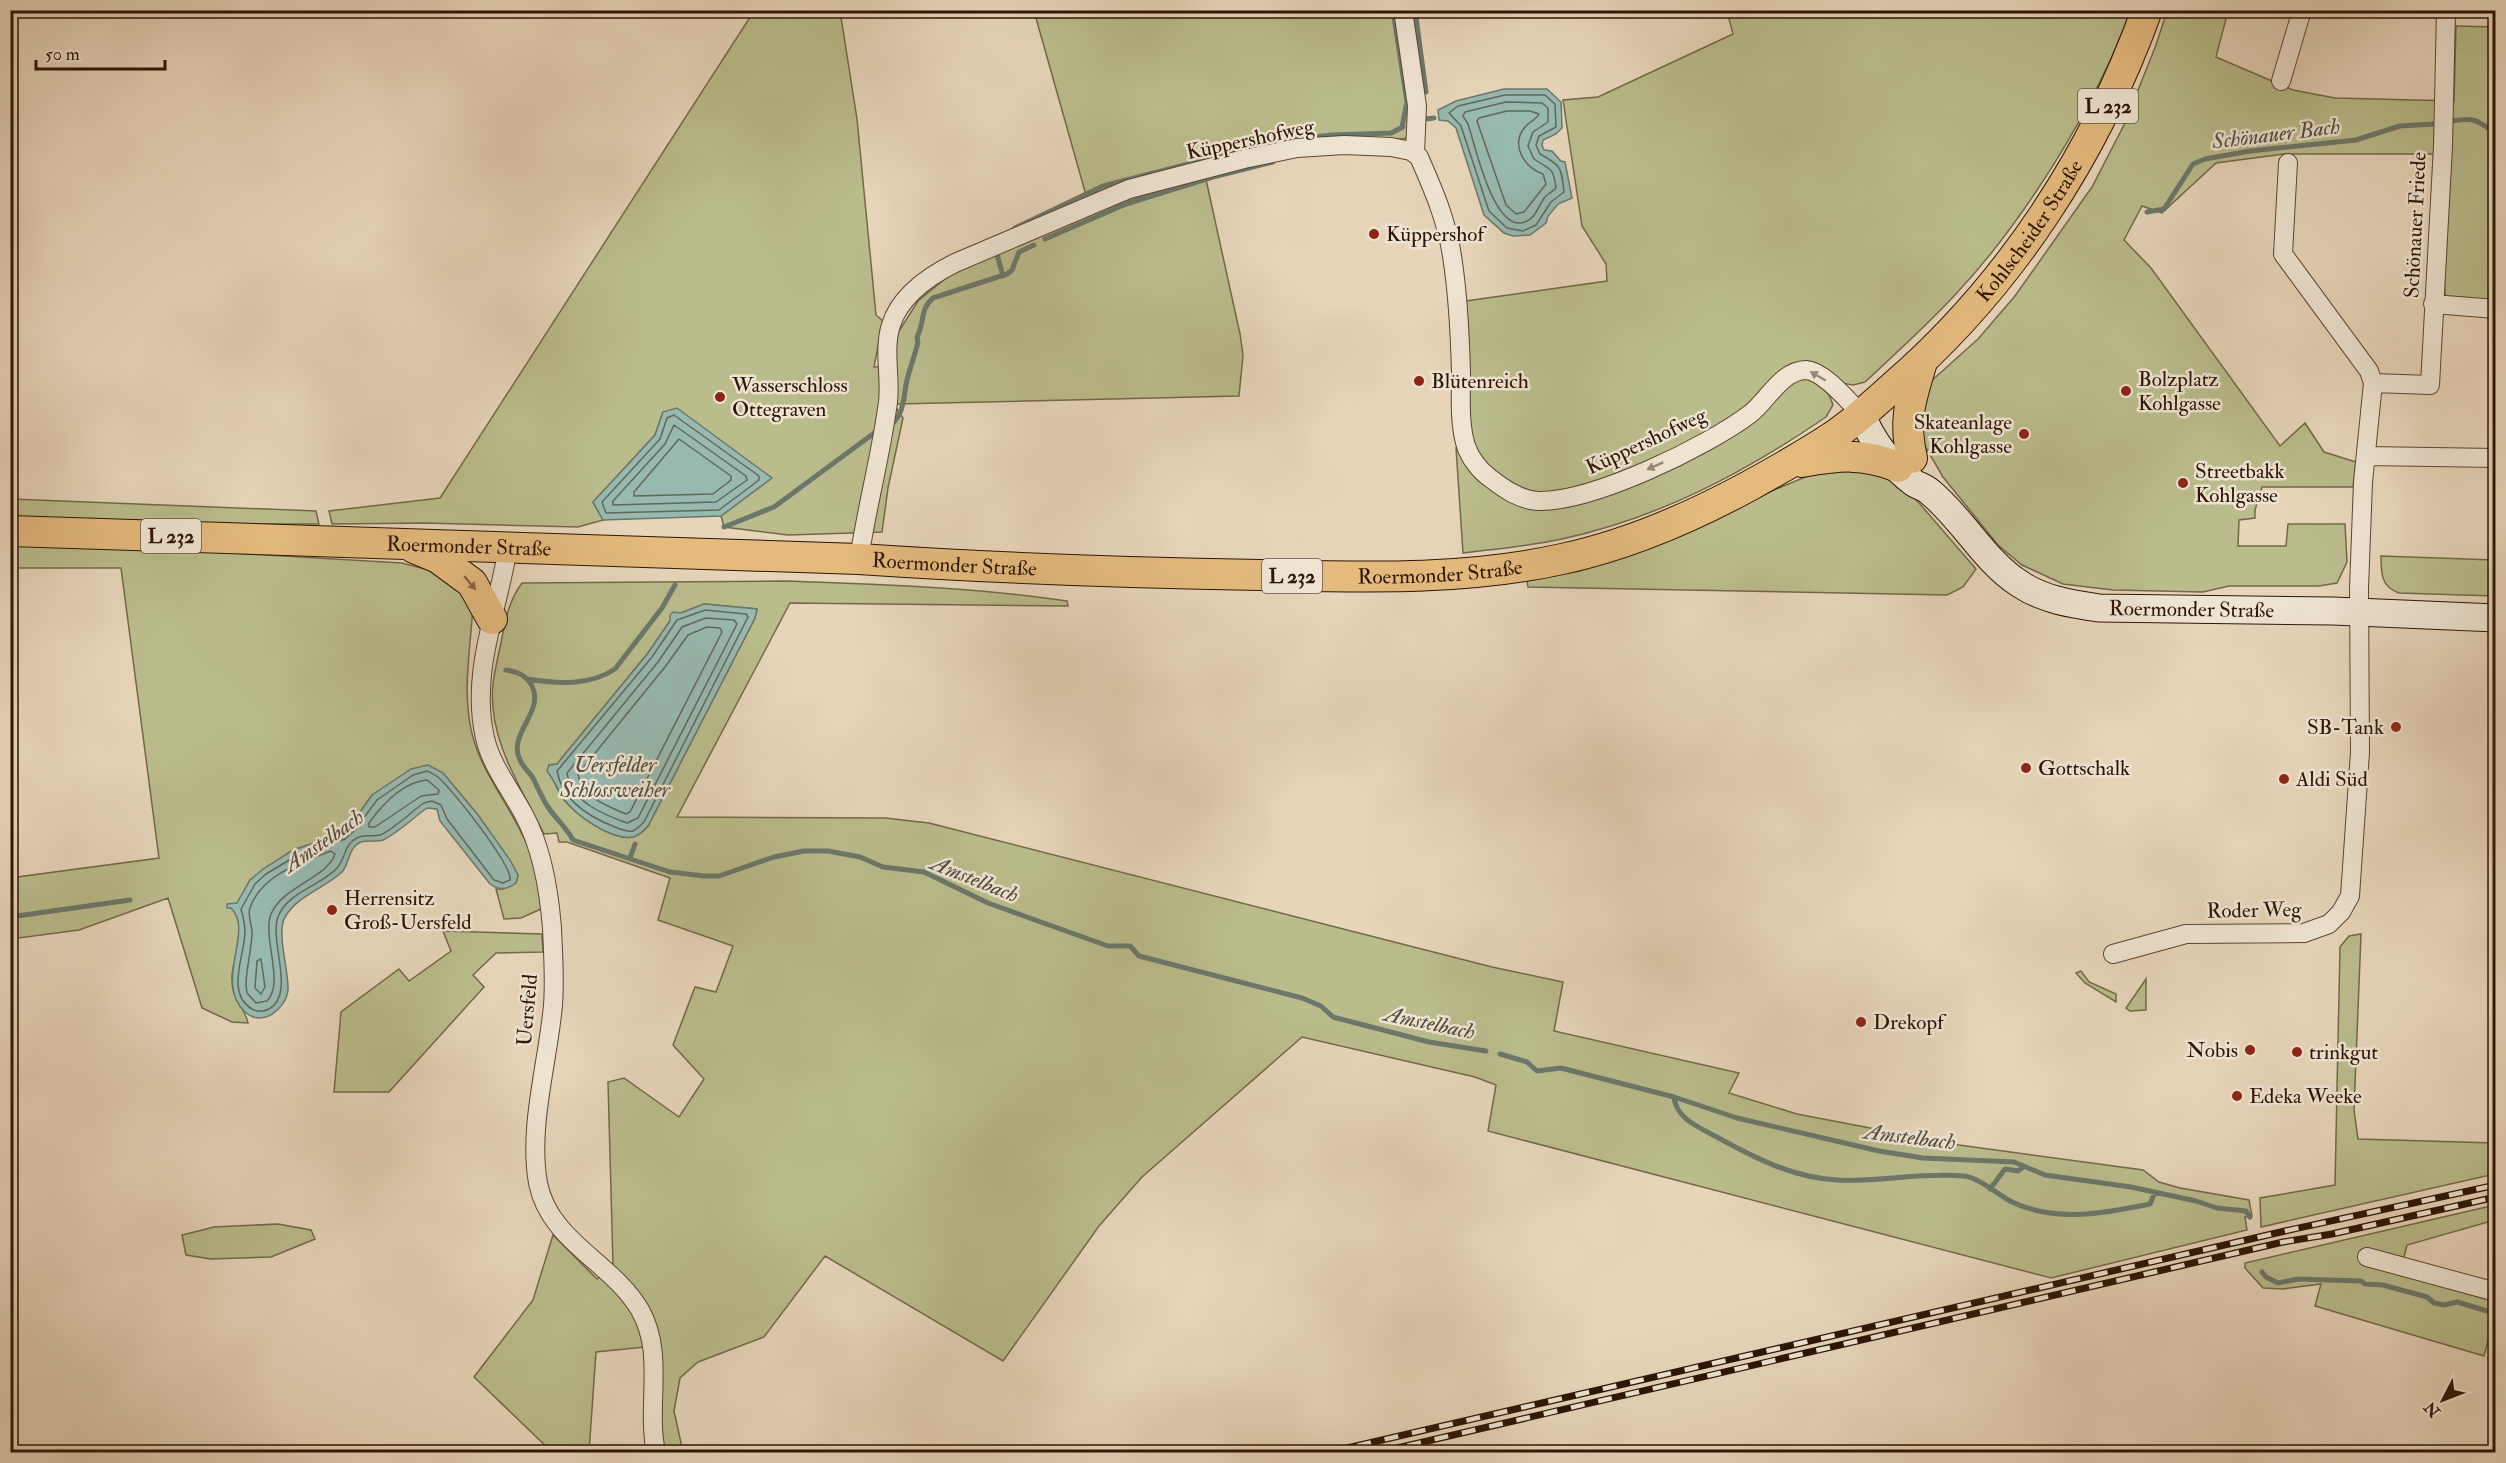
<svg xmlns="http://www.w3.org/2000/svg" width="2506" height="1463" viewBox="0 0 2506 1463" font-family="'IM FELL Double Pica',serif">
  <rect width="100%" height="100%" fill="#e7d5ba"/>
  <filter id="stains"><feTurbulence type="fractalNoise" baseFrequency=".00333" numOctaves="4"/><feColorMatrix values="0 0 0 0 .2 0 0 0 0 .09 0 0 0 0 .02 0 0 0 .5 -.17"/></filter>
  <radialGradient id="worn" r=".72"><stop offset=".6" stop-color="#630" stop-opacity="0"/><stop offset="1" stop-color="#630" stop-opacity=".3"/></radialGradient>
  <!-- green -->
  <path fill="#babc8c" stroke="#736848" stroke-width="1.5" fill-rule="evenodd" d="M754 11H840L857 119 876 315 883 321 874 367 893 366 894 405 903 418 888 488 882 532 788 535 724 527 721 516 771 478 716 438 663 412 655 435 593 502 603 520 578 527 424 523 332 524 329 511 440 498Z
    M1034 11H1402L1418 137 1400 139H1299L1086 195Z
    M1727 11H2130C2097 105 2023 223 1954 296 1926 326 1895 354 1865 382L1853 385 1807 377C1824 384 1827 388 1833 405L1826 417C1744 473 1659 518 1562 539 1530 546 1496 549 1463 553L1456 448 1461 445 1452 303 1607 281 1606 264 1582 226 1563 100 1598 97 1733 34Z
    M2167 11H2228L2216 57 2293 90 2335 98 2454 101 2456 26 2495 27V300L2445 298 2444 242 2449 154H2284L2216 163 2162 213 2142 206 2124 240 2151 268 2280 446 2305 423 2324 452 2356 462 2353 487H2262L2255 510V518L2239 520 2238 546H2286L2288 524H2345L2347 562 2337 583 2319 586H2229L2203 592 2113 590 2063 584 2022 565 1998 545 1943 477 1922 441 1921 397 1928 384 1978 339 2015 296 2092 187 2125 123 2156 45Z
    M1205 175 1240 334 1243 355 1239 396 896 404 893 353 899 331 918 301 957 269 1051 227Z
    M1822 470 1880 473 1907 489 1976 569 1963 587 1947 595 1528 587 1527 581 1580 571Z
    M11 499 316 511 319 524H192L11 517Z
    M11 545 215 552 402 563 448 575 473 605C471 644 463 685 470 724 477 769 511 805 528 847 537 867 539 888 541 909L521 918 504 919 496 889H503L516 883 518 875 478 815 443 773 372 795 349 828 341 834 293 850 250 880 237 904 231 908C248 923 233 957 232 976 231 1002 243 1002 248 1023L232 1022 202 1008 168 898 79 930 11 939 10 878 159 858 121 568H11Z
    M2381 556 2495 560V596L2399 593C2381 587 2381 573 2381 556Z
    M788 581C882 585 974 587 1067 601L1068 606 790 603 677 817 885 818 929 823 1492 967 1563 982 1554 1031 1739 1073 1729 1093 1797 1114 1959 1145 2143 1170 2159 1182 2180 1188 2249 1200 2252 1216 2245 1217 2247 1230 2051 1278 1488 1131 1496 1085 1475 1077 1302 1037 1142 1177 1099 1226 1003 1361 825 1256 764 1337 698 1362 680 1378 674 1411 683 1452H649L645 1439V1347L596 1352 589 1452H552L474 1377 533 1300 553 1235 597 1279 613 1264 608 1082 624 1078 679 1117 704 1079 673 1045 695 987 716 992 733 946 658 920 670 878 567 842H559L557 833 544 834C521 788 487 738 493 683 495 670 498 656 501 643 505 621 509 600 522 583ZM704 604 757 609 755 618 648 826C644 831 639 835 633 837 613 841 576 814 564 800 557 790 552 777 549 765L557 764 648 653 670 621 681 613Z
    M443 931 542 934 543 952 496 953 473 975 484 987 389 1092H334L341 1012 399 969 409 981 451 951Z
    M2361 934 2354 1110 2358 1139 2495 1143V1174L2261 1227 2260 1198 2335 1185 2340 947 2349 936Z
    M2081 971 2089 982 2116 994V1002L2085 983 2076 973Z
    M2146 979V1010L2130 1011 2126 1008Z
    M2495 1205V1220L2407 1245 2400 1273 2495 1302V1313L2484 1356 2315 1306 2321 1284 2283 1289 2263 1288 2245 1268V1263Z
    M278 1224 311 1230 315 1239 271 1257 211 1259 186 1255 182 1235 214 1227Z"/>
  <!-- water -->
  <path fill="#97b9b0" stroke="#6c776b" stroke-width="1.5" d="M1504 89H1547L1561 102 1562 128 1556 134 1543 140 1542 145 1544 150 1552 151 1561 161 1565 162 1572 198 1558 204 1548 216 1546 223 1530 235 1513 236 1504 233 1484 215 1456 128 1448 121 1439 120 1438 110 1456 101Z
    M677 408 772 478 721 516 603 520 593 502 655 435 663 412Z
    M704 604 757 609 755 618 648 826C644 831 639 835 633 837 612 841 575 815 564 799 558 790 554 780 547 771L549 765 557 764 648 653 670 621V615L673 612 681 613Z
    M428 765 443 773 478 815 510 860 518 875 516 883C507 890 499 891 490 884L440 821 437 809 427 808C413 818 398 833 383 840 378 842 367 840 361 842 348 847 349 865 342 872 325 888 298 895 285 917 276 932 289 971 288 990 286 1009 262 1028 245 1012 213 982 255 930 231 908H227V904L237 903 250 880 263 869 293 850 342 834 349 828 372 795 411 769Z"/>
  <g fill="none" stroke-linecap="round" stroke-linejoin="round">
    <!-- shore -->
    <path stroke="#62675a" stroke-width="1.5" d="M1505 95H1545L1555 104 1556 127 1539 136 1536 145 1540 154C1562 166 1561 167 1564 192L1551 202 1536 225 1523 231 1507 228 1489 211 1461 126 1449 113 1458 106Z
      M1506 102 1542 103 1548 108V122L1533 132 1528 146 1534 159C1550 170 1553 166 1556 188 1553 191 1548 194 1545 197 1538 206 1536 218 1525 222 1494 234 1475 145 1468 124L1463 116 1465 112Z
      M1507 111H1530L1539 114C1536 120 1530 121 1525 127 1510 145 1524 167 1543 174L1546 184 1524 212 1516 214 1506 205 1477 121 1479 118Z
      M674 415 759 476V480L719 510 606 513 602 502 660 439 667 418Z
      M674 425 746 476 747 480 716 502 613 505V501L665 444Z
      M679 439 731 476V480L713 494 634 496V492Z
      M705 610 746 614 748 617 644 822C641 825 637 829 633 831 626 832 620 829 615 827 589 817 562 800 557 771L652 657 677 620Z
      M706 618 734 620 737 624 638 818 627 823C602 814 572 802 567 773L658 662 682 627Z
      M707 627 720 628 722 632 630 812 626 814C607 806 581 797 578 774L665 667 688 635Z
      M427 771C431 773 436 775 439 778 452 789 513 866 510 880L503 883 494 880 447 819 441 805 432 801 424 803C412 811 393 830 380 835 373 837 364 834 357 838 344 844 346 858 337 868 321 886 287 892 278 917 269 941 296 994 269 1009 264 1012 257 1012 252 1009 225 993 245 955 245 932 245 924 243 916 241 909L255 884 266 874 296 856 345 839 354 831 377 800 413 775Z
      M427 780 439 790 438 794 421 796 375 827H369V823C382 805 403 782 427 780Z
      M331 851 335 854C327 878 283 886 271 914 262 937 285 983 267 1001L256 1003 247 993 246 986C246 969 251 952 252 935 253 927 247 916 250 908 261 875 302 862 331 851Z
      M261 959 265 987 261 994 255 988 257 961Z"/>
    <!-- stream -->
    <path stroke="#6c776b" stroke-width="5" d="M1393 10 1407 102 1402 127
      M1415 10 1426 92
      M1426 119 1434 118
      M2452 121C2475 117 2477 120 2496 134
      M2147 212 2164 209 2193 164 2205 159 2250 151 2356 140 2400 126 2434 124
      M1015 228 1103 186 1278 141 1332 135 1391 133 1403 127
      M1045 239 1126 204 1213 177 1273 162
      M997 254 1003 276
      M891 425C905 412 903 398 907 380 910 368 915 355 918 342L917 337C925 323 919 310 933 298L1007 274 1012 270 1019 252 1034 245
      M724 527 774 507 877 431
      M506 670C518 672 526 675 532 686 545 712 507 734 520 760 523 767 529 772 533 778 538 788 542 798 548 807 556 819 566 827 573 840L670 872 704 876H719L774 857 804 851H828L860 857 883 867 924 872 988 903 1108 946H1130L1139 956 1302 998 1321 1006 1333 1017 1429 1042 1486 1051
      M528 679C557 684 590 686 615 669L662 608 675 585
      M630 858 635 844
      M10 917 130 900
      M1500 1054 1527 1062 1537 1071 1561 1068 1674 1097 1737 1118 1879 1151 1923 1158 2014 1162 2045 1175 2131 1187 2196 1201 2217 1208 2246 1211 2250 1217
      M1674 1097C1676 1118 1698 1127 1715 1136 1753 1157 1793 1178 1837 1180 1880 1182 1922 1172 1964 1176 1980 1178 1998 1195 2012 1202 2056 1223 2105 1213 2150 1204L2155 1192
      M1990 1189 2005 1169 2018 1171 2023 1167
      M2262 1272 2266 1277 2278 1283 2298 1279 2361 1281 2365 1284 2383 1285 2427 1297 2434 1303 2444 1305 2457 1302 2487 1311"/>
    <defs>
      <path id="street" d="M1403 10 1417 106 1415 153
        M2281 81 2302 10
        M2433 304 2496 309
        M2373 383 2430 385 2443 146 2446 10
        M2367 456 2496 458
        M508 547C498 611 470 672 485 738 491 765 511 790 524 815 542 848 549 890 552 928 553 953 555 980 553 1005 548 1062 528 1127 538 1183 549 1241 613 1263 640 1310 665 1353 646 1406 656 1452
        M859 559C867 506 881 455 888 402 891 376 883 350 891 325 900 296 929 276 955 263L1129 189 1244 159 1297 148 1344 145 1391 147 1411 151 1419 157C1433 189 1447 221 1452 256 1458 294 1460 334 1461 373 1461 396 1459 424 1466 446 1470 458 1480 471 1490 478 1504 489 1520 500 1538 501 1593 502 1706 447 1750 414 1767 401 1782 370 1806 370 1824 371 1849 402 1862 415
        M2113 954 2186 934 2304 933 2329 924 2341 912 2350 896 2360 752 2359 588 2363 482 2373 383 2369 371 2283 254 2288 163
        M2367 1257 2496 1292"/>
      <g id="secondary">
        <path id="s1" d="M1862 415C1871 440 1892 467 1914 483 1919 486 1926 488 1930 492 1963 519 1984 561 2020 584 2044 600 2072 604 2099 608L2333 611 2496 618"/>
      </g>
      <g id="primary">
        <path d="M1912 458C1903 419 1911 399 1922 362"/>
        <path d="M1801 462C1838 456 1862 452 1898 467"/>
        <path id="s2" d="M10 531 859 559C993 568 1127 573 1261 575 1362 577 1463 581 1562 559 1628 545 1690 518 1749 486 1778 470 1807 454 1835 435 1857 420 1876 402 1895 385 2010 285 2095 154 2147 10"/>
        <path d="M414 548 438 558 472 583 492 619"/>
      </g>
    </defs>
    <!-- street casing -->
    <use href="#street" stroke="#5b4532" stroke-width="20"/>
    <!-- secondary casing -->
    <use href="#secondary" stroke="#2c1504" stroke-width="29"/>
    <!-- primary casing -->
    <use href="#primary" stroke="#2c1504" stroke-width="32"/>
    <!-- street -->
    <use href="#street" stroke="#efe4d2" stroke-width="18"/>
    <!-- secondary -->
    <use href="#secondary" stroke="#efe4d2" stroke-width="27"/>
    <!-- primary -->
    <use href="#primary" stroke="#e4ba7d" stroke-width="30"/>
    <defs>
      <path id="rail" d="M1330 1452 2285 1231 2496 1185
        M1380 1452 2283 1242 2332 1234 2496 1197"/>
    </defs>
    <!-- rail casing -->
    <use href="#rail" stroke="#2c1504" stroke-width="7"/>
    <!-- rail -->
    <use href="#rail" stroke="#efe4d2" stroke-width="4.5" stroke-dasharray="14" stroke-linecap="butt"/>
  </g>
  <!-- one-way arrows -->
  <defs><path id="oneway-solid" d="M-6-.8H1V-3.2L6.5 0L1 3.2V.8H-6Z" transform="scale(1.5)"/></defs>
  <g fill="#978775">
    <use href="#oneway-solid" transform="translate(1818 376) rotate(-150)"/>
    <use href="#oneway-solid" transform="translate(1655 466) rotate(156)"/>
  </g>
  <use fill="#886840" href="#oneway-solid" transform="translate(470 583) rotate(50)"/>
  <!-- markers -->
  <g fill="#8f2418" stroke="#efe4d2" stroke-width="2">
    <circle cx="1374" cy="234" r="6"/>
    <circle cx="1419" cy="381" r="6"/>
    <circle cx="2126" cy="391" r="6"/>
    <circle cx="720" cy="397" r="6"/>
    <circle cx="2024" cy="434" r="6"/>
    <circle cx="2183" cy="483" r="6"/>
    <circle cx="2396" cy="727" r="6"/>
    <circle cx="2026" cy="768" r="6"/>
    <circle cx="2284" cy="779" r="6"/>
    <circle cx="332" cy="910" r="6"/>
    <circle cx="1861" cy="1022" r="6"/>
    <circle cx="2250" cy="1050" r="6"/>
    <circle cx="2297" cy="1052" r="6"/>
    <circle cx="2237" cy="1096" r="6"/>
  </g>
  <g text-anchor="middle" stroke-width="5" stroke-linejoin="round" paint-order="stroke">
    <!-- shield labels -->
    <g fill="#efe4d2" stroke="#665342" stroke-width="1.5">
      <rect x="2078" y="89" width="60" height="34" rx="4.5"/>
      <rect x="141" y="519" width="60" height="34" rx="4.5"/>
      <rect x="1262" y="559" width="60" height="34" rx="4.5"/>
    </g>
    <g font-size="20" font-weight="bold" fill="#2c1504">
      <text x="2108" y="113">L 232</text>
      <text x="171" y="543">L 232</text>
      <text x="1292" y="583">L 232</text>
    </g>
    <!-- street labels -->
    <g font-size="21" fill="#2c1504" stroke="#efe4d2">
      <text transform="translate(1250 139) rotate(-12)" y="7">Küppershofweg</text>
      <text transform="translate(2415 225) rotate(-87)" y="7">Schönauer Friede</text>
      <text dy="7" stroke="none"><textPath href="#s2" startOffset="2139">Kohlscheider Straße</textPath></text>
      <text transform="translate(1646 441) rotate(-25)" y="7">Küppershofweg</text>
      <text dy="7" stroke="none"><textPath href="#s2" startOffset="459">Roermonder Straße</textPath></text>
      <text dy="7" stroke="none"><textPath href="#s2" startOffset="945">Roermonder Straße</textPath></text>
      <text dy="7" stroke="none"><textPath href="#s2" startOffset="1431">Roermonder Straße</textPath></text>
      <text dy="7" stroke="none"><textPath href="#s1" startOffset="410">Roermonder Straße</textPath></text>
      <text transform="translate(2254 910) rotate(-1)" y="7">Roder Weg</text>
      <text transform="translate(527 1010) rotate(-85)" y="7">Uersfeld</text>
    </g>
    <!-- poi labels -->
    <g font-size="21" fill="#2c1504" stroke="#efe4d2" text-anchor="start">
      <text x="1386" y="241">Küppershof</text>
      <text x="2138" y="386">Bolzplatz<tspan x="2138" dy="24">Kohlgasse</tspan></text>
      <text x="1431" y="388">Blütenreich</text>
      <text x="732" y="392">Wasserschloss<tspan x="732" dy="24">Ottegraven</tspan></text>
      <text x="2012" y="429" text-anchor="end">Skateanlage<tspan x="2012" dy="24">Kohlgasse</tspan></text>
      <text x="2195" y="478">Streetbakk<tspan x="2195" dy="24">Kohlgasse</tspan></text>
      <text x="2384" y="734" text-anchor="end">SB-Tank</text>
      <text x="2038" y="775">Gottschalk</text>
      <text x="2296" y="786">Aldi Süd</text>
      <text x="344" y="905">Herrensitz<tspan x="344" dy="24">Groß-Uersfeld</tspan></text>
      <text x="1873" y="1029">Drekopf</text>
      <text x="2238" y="1057" text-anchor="end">Nobis</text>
      <text x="2309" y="1059">trinkgut</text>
      <text x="2249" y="1103">Edeka Weeke</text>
    </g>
    <!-- water labels -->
    <g font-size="22" font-style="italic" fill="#514e40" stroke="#efe4d2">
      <text transform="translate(2276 133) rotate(-7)" y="8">Schönauer Bach</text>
      <text x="615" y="772">Uersfelder<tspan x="615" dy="25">Schlossweiher</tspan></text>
      <text transform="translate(323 840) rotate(-35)" y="8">Amstelbach</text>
      <text transform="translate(975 878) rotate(22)" y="8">Amstelbach</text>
      <text transform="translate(1430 1022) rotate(12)" y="8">Amstelbach</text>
      <text transform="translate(1910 1136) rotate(7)" y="8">Amstelbach</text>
    </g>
  </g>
  <!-- margin -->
  <rect width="2506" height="1463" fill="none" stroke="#e7d5ba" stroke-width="36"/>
  <rect x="12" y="12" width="2482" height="1439" fill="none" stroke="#2c1504" stroke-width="3"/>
  <rect x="18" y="18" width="2470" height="1427" fill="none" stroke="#2c1504" stroke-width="1.5"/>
  <!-- north arrow -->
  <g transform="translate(2443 1400) rotate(228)" stroke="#efe4d2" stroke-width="4.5" paint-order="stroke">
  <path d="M0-4.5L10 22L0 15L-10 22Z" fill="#2c1504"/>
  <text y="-9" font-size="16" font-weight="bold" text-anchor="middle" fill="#2c1504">N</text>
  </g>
  <!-- scale -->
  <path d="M36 60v9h129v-9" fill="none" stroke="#2c1504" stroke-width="3"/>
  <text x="45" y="60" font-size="18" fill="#2c1504" stroke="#efe4d2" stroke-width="4.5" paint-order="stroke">50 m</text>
  <rect width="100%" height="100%" filter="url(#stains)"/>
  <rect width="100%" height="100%" fill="url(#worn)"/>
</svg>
